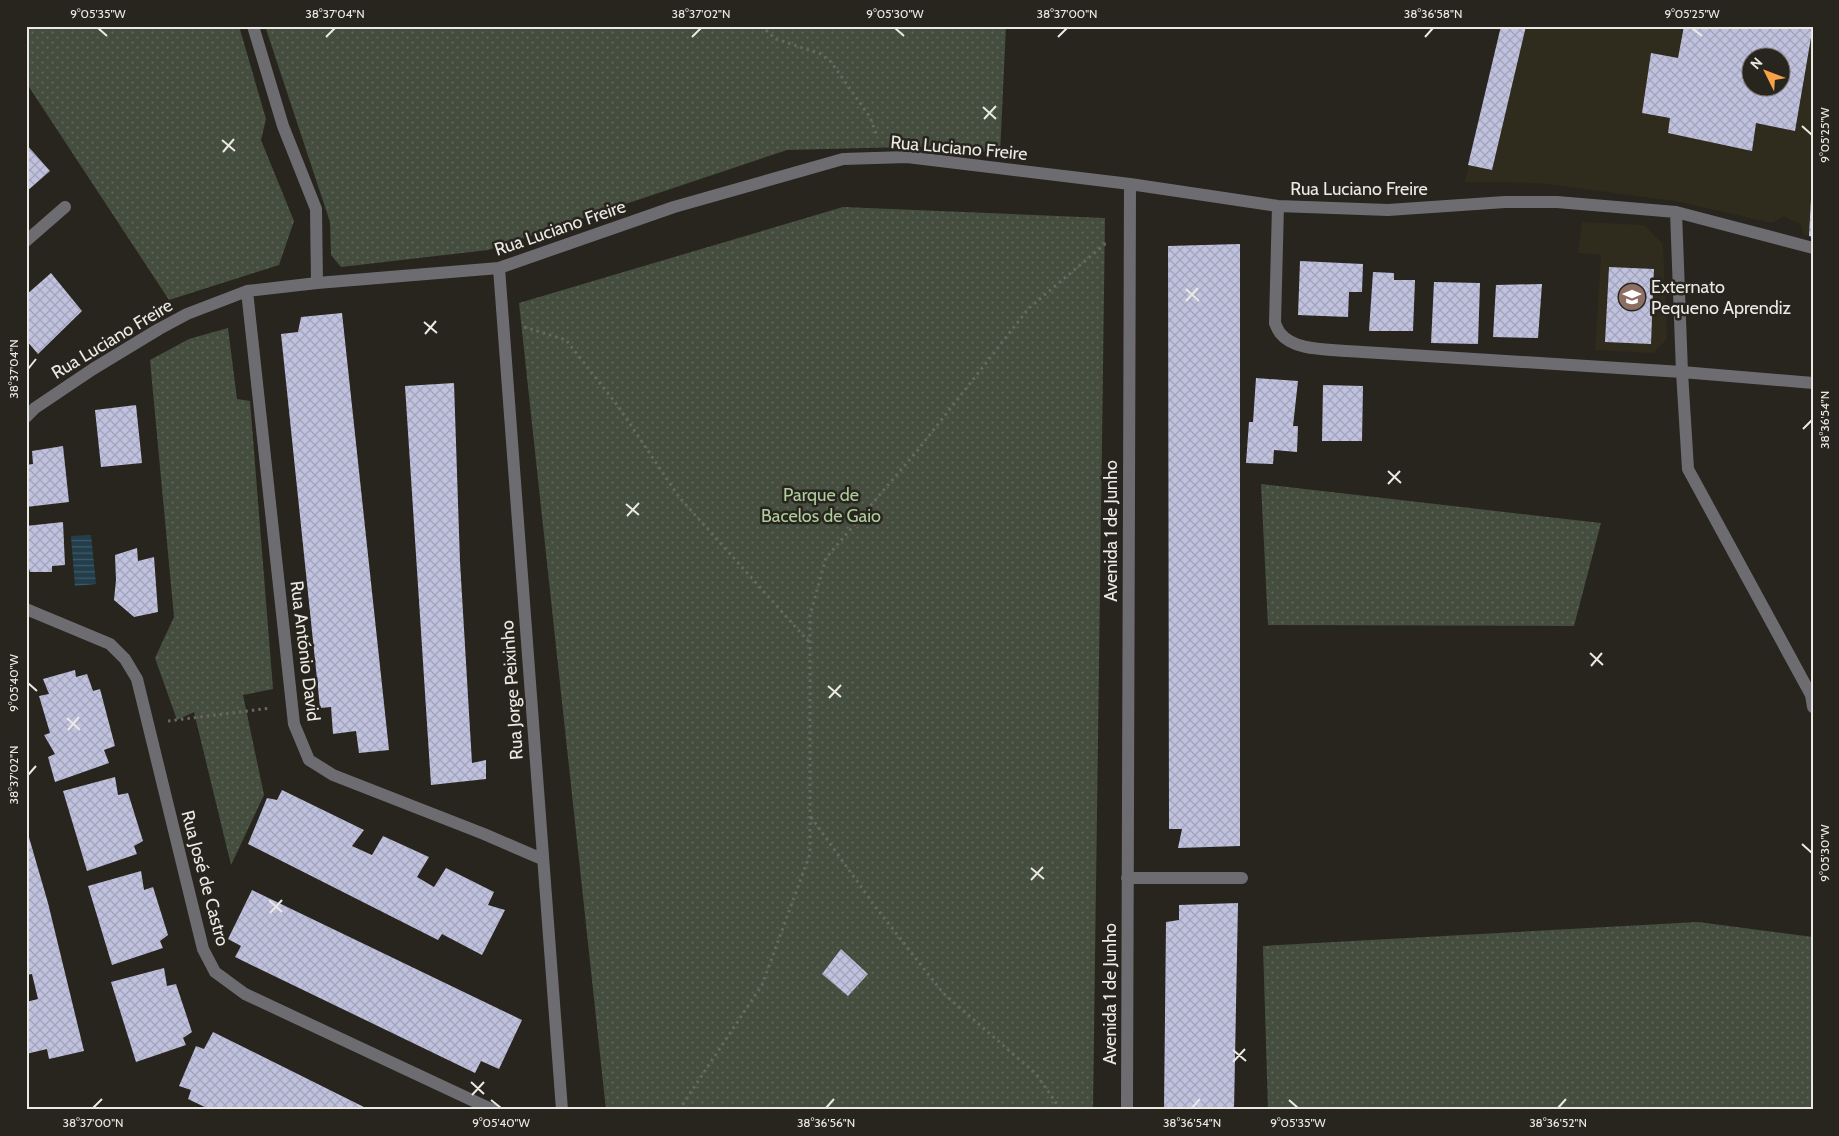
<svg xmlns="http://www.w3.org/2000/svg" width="1839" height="1136" viewBox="0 0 1839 1136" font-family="Cabin,sans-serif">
  <defs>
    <pattern id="green-dots" width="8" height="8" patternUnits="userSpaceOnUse" patternTransform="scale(1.25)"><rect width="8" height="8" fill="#444d3e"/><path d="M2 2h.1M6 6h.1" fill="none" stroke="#5f675a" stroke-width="1.8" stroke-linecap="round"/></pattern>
    <pattern id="water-rules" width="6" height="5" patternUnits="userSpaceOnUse" patternTransform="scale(1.25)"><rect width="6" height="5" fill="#223e4c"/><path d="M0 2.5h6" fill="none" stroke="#425a66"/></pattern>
    <pattern id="building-cross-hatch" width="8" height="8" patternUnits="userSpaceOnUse" patternTransform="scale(1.25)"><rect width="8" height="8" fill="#c0c1df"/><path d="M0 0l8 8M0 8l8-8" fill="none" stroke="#a2a2b8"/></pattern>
  </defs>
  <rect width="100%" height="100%" fill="#28251e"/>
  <!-- built -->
  <path fill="#2f2b1d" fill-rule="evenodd" d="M1501 26H1813V237L1804 235 1800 223 1790 220 1784 216 1772 223 1675 201 1538 183 1465 182ZM1752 58H1782V88H1752Z
    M1582 222 1644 225 1663 244 1667 339 1653 353 1595 350 1601 255 1578 253Z"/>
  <!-- green -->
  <path fill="url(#green-dots)" d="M26 26H239L266 119 261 140 294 221 279 265 169 300 29 87 26 89Z
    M265 26H1006L1000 154 946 146 787 150 488 250 341 267 331 255 330 222Z
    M843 207 1105 218 1093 1110H606L519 303Z
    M228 328 237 399 250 401 273 689 243 695 264 795 231 865 194 712 177 720 155 658 174 617 150 360 189 339Z
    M1261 484 1601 523 1574 626 1268 625Z
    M1698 922 1813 937V1110H1268L1263 946Z"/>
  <!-- water -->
  <path fill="url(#water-rules)" d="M91 535 96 584 75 586 71 536Z"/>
  <!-- building -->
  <path fill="url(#building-cross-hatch)" fill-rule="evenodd" d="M1501 26H1526L1492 170 1468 165Z
    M1684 26H1813L1795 131 1756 123 1752 151 1668 133 1670 118 1642 113 1651 53 1678 58ZM1752 58H1782V88H1752Z
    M26 144 50 171 26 192Z
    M1811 199 1813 200V237L1809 236Z
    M1240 244V846L1178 848 1182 829H1169L1168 246Z
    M1300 261 1363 264 1362 292H1349L1348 317 1298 315Z
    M1609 267 1654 269 1651 344 1605 342Z
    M1373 272 1394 273V280H1415L1413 331H1369Z
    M51 273 82 311 38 354 26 340V295Z
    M1434 282 1480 283 1478 344 1431 343Z
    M1542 284 1538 338 1493 337 1496 285Z
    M342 313 389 750 359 753 356 731 333 734 331 707 320 708 281 334 298 332 301 317Z
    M1256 378 1298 381 1293 426H1298L1297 452 1274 450 1273 464 1246 463 1249 422H1253Z
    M454 383 460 562 472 763 486 760V779L431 785 405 386Z
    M1323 385 1363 386 1362 441H1322Z
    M136 405 142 463 101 467 95 410Z
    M63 446 69 502 26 507V465L33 464 32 451Z
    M63 522 65 565 52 566V572H30L26 559V526Z
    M137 548 138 561 154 557 158 612 134 617 114 600 116 580 115 555Z
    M75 670 76 677 87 674 93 691 100 689 115 746 104 750 109 763 55 782 48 757 55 754 44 735 50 733 39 696 49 694 43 679Z
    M115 777 118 795 128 793 143 841 134 846 137 854 87 871 63 791Z
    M282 790 364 830 352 846 372 855 383 836 429 857 417 877 434 887 446 868 494 892 488 905 505 910 482 955 442 934 438 940 248 844 267 798 277 800Z
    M26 827 48 903 84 1051 49 1059 47 1049 26 1054V1002L38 999 32 974 26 975Z
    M141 871 144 890 153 887 168 935 160 941 163 948 112 965 88 886Z
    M252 890 522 1020 499 1069 481 1061 475 1073 235 957 241 946 228 939Z
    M1238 903 1234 1110H1164L1166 922 1179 920V905Z
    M841 949 868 974 848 996 822 974Z
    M164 968 167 986 176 984 192 1032 183 1038 186 1045 136 1062 111 982Z
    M213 1032 370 1110H211L188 1099 191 1090 179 1086 196 1046 204 1049Z"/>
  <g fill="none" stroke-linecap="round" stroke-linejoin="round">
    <!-- path -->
    <path stroke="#696660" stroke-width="3" stroke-dasharray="2.5 4" stroke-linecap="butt" d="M761 26 776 39 821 54 831 62 870 117 877 136
      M524 327 566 340 618 406 679 497 810 643
      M168 721 271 708
      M811 817 877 909 943 993 1036 1074 1061 1110
      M679 1110 762 985 810 854V615L826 558 917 451 1029 308 1105 244H1108"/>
    <!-- minor -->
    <path stroke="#6d6d71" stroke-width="12" d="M253 26 283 126 316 209 317 283
      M1278 206 1275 323C1276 326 1278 330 1280 333 1294 351 1327 349 1347 351L1682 372 1813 383
      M1676 212 1682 372 1688 469 1811 695 1813 707
      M26 241 65 207
      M499 268 562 1110
      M247 291 294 724 309 760 333 775 484 834 542 859
      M26 417 35 408 93 369 159 329 187 314 247 291 317 283 499 268 674 207 843 159 907 157 1130 184 1278 206 1388 210 1505 202H1557L1676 212 1813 248
      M26 609 110 644 125 659 137 679 203 949 215 972 245 994 493 1110
      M1127 878H1242
      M1127 1110 1130 184"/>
  </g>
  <!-- ticks -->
  <path fill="none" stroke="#ebe9e4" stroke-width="2" d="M98 28 107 36M895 28 904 36M1692 28 1702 36M326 37 335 28M692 37 701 28M1058 37 1067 28M1425 37 1433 28M983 107 996 119M984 119 996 106M1802 126 1812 135M222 140 235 151M223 152 234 139M1186 289 1199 301M1186 301 1198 288M424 322 437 333M425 334 436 321M28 369 36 359M1803 429 1812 420M1388 471 1401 483M1388 484 1400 471M626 504 639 515M627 516 639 503M1590 653 1603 665M1591 666 1602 653M28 683 37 691M828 686 841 697M829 698 841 685M67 718 80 730M68 730 79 717M28 775 36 766M1802 844 1812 853M1031 868 1044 879M1031 880 1043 867M269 900 282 912M270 913 282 900M1233 1050 1246 1061M1233 1062 1245 1049M471 1082 484 1094M472 1095 484 1082M491 1100 501 1108M1289 1100 1298 1108M93 1108 102 1099M826 1108 834 1099M1192 1108 1200 1099M1558 1108 1566 1099"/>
  <!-- icons -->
  <defs>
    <symbol id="school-disc" viewBox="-11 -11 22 22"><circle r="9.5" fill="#8d6e63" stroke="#28251e"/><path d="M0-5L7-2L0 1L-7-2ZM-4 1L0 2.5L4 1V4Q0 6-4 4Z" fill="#fff"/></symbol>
  </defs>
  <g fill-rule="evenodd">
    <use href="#school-disc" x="1616" y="281" width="32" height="32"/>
  </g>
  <g text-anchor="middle" stroke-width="5" stroke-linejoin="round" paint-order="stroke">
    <!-- street labels -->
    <g font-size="18" fill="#ebe9e4" stroke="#28251e">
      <text transform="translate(959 148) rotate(5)" y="6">Rua Luciano Freire</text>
      <text x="1359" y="195">Rua Luciano Freire</text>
      <text transform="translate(560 228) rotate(-19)" y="6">Rua Luciano Freire</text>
      <text transform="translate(112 339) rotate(-31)" y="6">Rua Luciano Freire</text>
      <text transform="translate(1111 531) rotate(-90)" y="6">Avenida 1 de Junho</text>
      <text transform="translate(305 651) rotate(83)" y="6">Rua António David</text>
      <text transform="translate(512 690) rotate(-94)" y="6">Rua Jorge Peixinho</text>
      <text transform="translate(205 878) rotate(75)" y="6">Rua José de Castro</text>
      <text transform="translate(1110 994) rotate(-90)" y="6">Avenida 1 de Junho</text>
    </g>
    <!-- poi labels -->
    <g font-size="18" fill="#ebe9e4" stroke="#28251e" text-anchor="start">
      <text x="1651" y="293">Externato<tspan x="1651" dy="21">Pequeno Aprendiz</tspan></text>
    </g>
    <!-- park labels -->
    <g font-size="18" fill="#aecc9d" stroke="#28251e">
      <text x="821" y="501">Parque de<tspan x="821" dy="21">Bacelos de Gaio</tspan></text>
    </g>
  </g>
  <!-- border -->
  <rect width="1839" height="1136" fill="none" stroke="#28251e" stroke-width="55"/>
  <!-- north arrow -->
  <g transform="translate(1766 72) rotate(312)"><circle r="24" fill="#28251e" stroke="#76736d"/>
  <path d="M0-4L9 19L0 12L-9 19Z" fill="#f7a149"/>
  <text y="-8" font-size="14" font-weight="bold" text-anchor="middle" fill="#ebe9e4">N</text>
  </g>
  <rect x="28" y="28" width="1784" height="1080" fill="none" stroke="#ebe9e4" stroke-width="2"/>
  <g font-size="12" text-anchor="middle" fill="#ebe9e4">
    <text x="98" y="18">9°05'35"W</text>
    <text x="335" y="18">38°37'04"N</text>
    <text x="701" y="18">38°37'02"N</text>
    <text x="895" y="18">9°05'30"W</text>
    <text x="1067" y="18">38°37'00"N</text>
    <text x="1433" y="18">38°36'58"N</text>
    <text x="1692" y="18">9°05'25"W</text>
    <text transform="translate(1825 135) rotate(-90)" y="4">9°05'25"W</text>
    <text transform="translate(14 369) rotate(-90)" y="4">38°37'04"N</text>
    <text transform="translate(1825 420) rotate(-90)" y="4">38°36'54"N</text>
    <text transform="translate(14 683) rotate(-90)" y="4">9°05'40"W</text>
    <text transform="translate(14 775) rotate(-90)" y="4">38°37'02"N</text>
    <text transform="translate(1825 853) rotate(-90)" y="4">9°05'30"W</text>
    <text x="93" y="1127">38°37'00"N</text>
    <text x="501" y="1127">9°05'40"W</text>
    <text x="826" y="1127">38°36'56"N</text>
    <text x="1192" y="1127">38°36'54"N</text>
    <text x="1298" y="1127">9°05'35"W</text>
    <text x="1558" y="1127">38°36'52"N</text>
  </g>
</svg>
